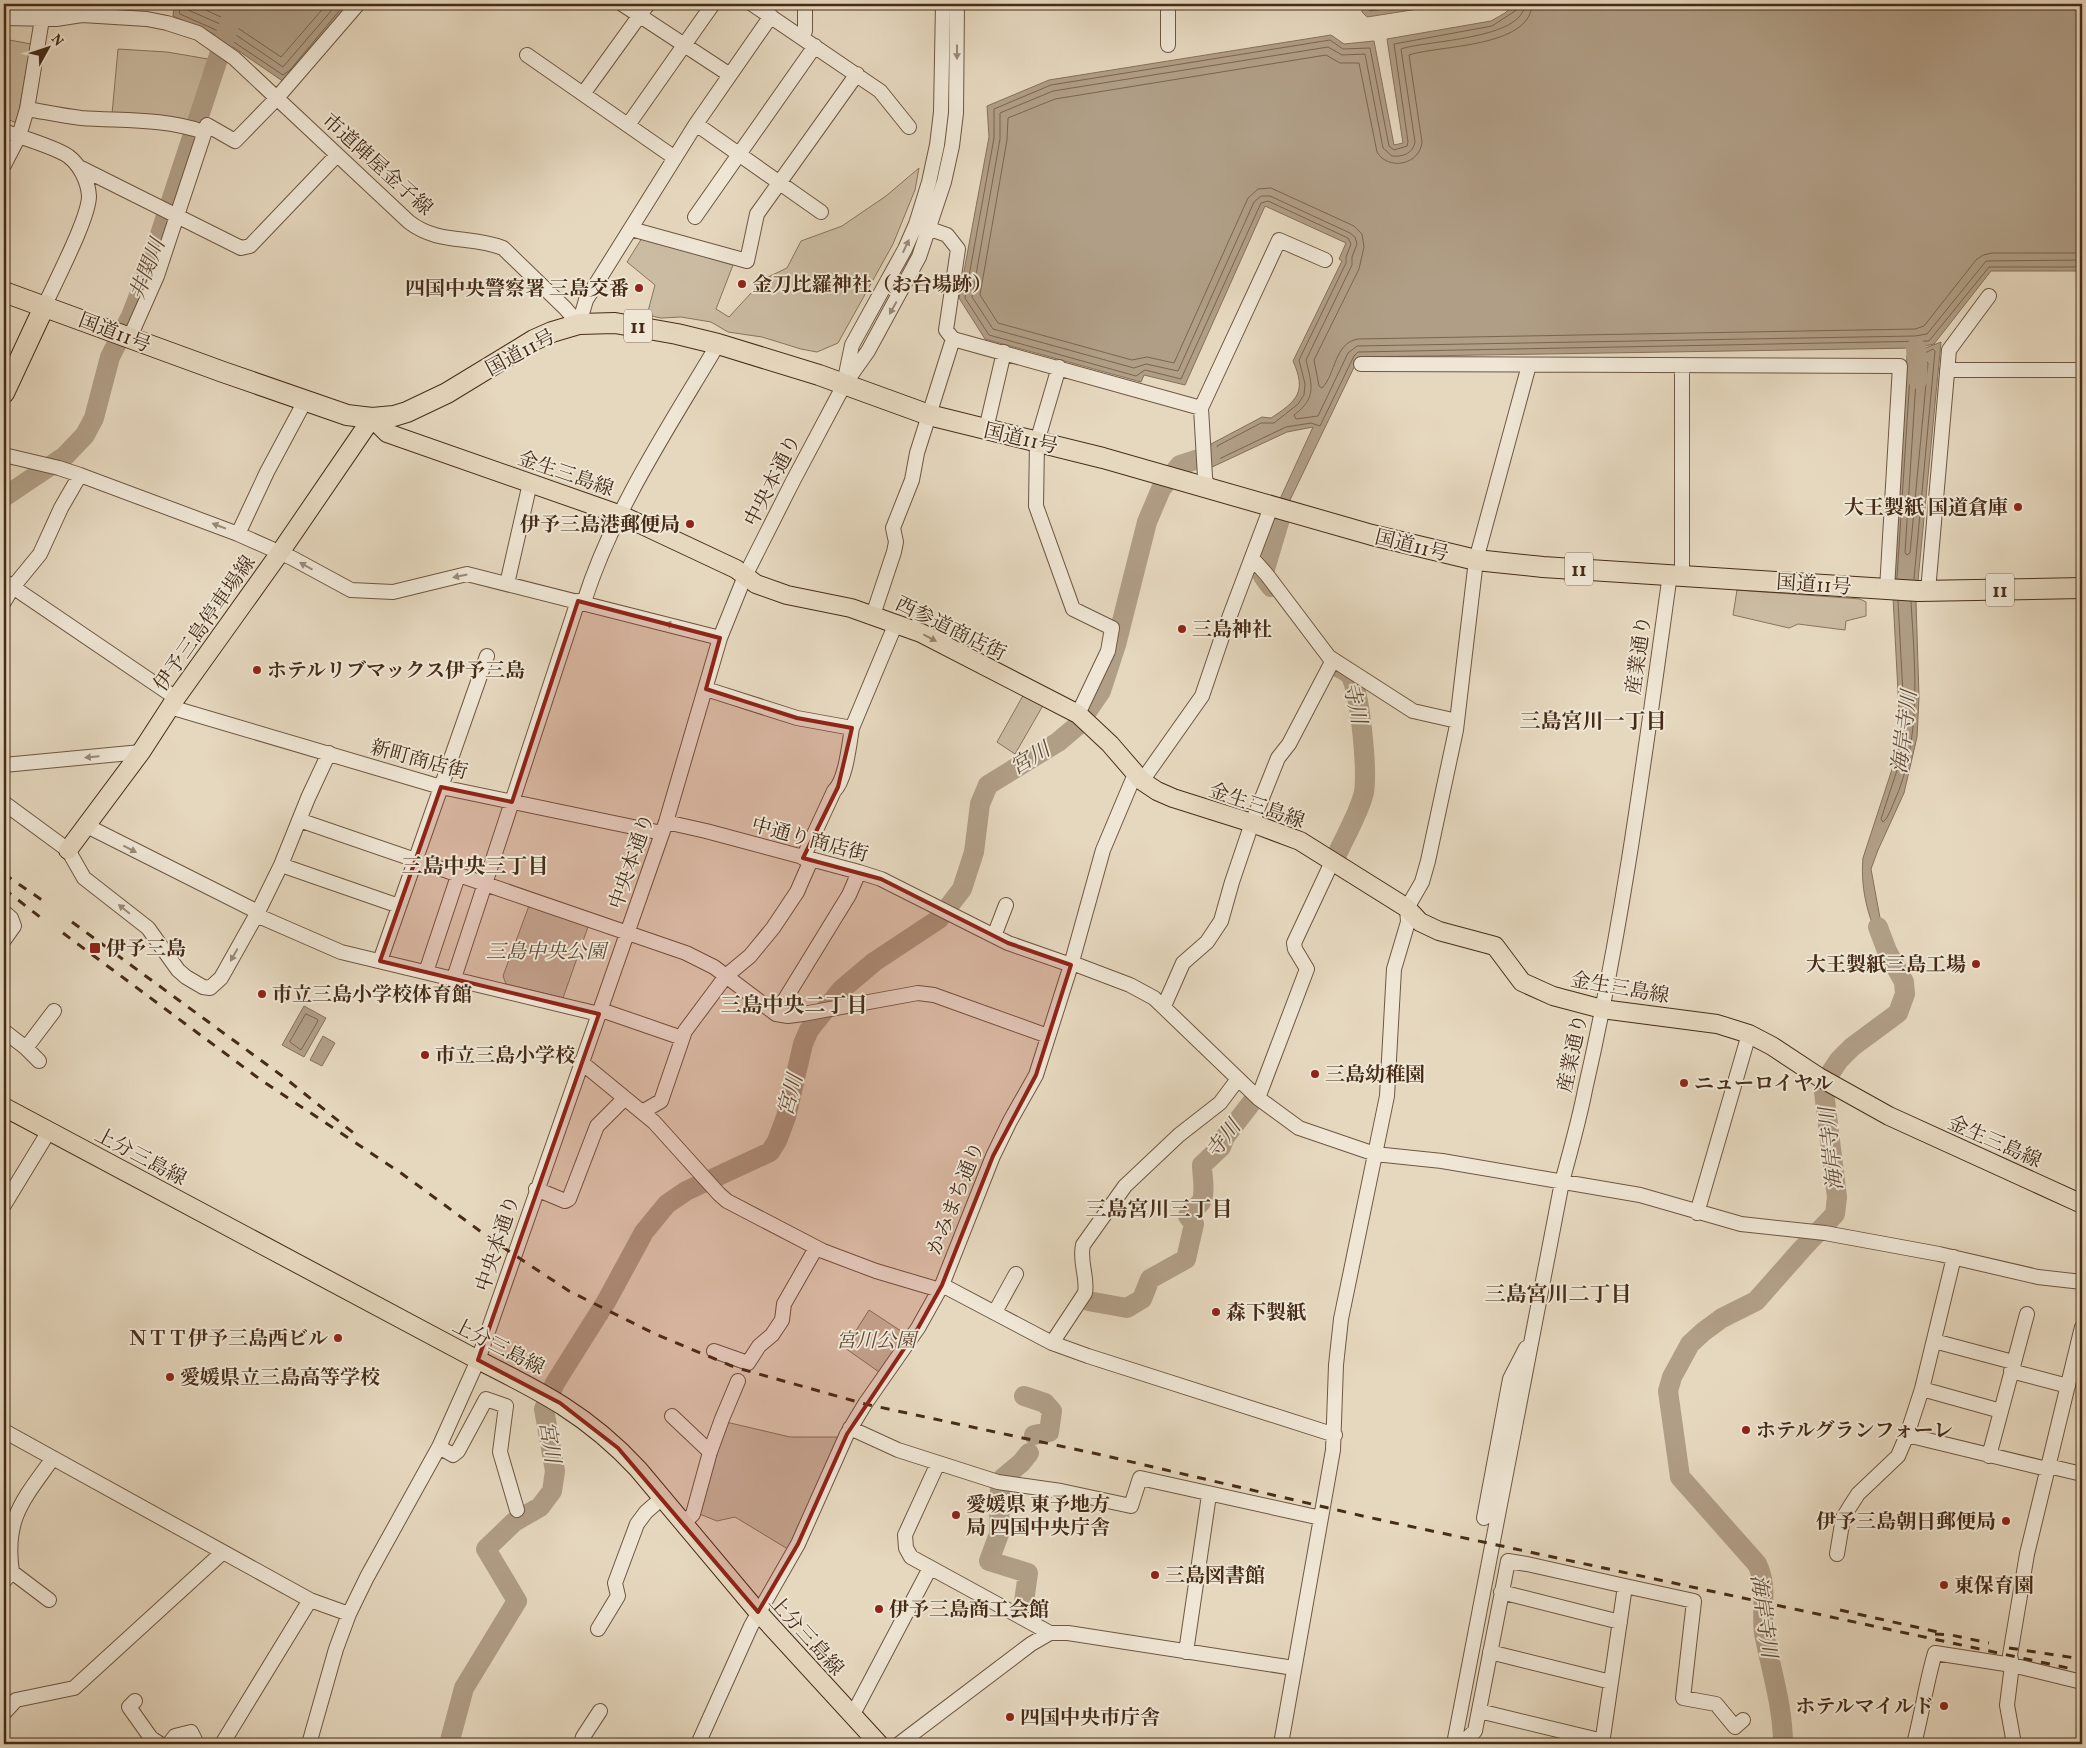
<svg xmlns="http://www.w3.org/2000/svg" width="2086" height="1748" viewBox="0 0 2086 1748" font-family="Vollkorn,'Noto Serif JP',serif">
  <rect width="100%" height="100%" fill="#e6d8bf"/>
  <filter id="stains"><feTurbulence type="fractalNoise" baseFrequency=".004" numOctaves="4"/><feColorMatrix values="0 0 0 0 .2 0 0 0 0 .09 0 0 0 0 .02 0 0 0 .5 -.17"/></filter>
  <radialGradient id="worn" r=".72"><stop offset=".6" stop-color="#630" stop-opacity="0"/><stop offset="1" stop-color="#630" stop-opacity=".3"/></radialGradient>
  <!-- green -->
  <path fill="#cbbba2" stroke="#88745c" d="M4 39 31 44 17 123 4 118Z
    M118 49 167 52 208 59 189 122 112 114Z
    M919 168 915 190 893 244 838 343 817 352 801 349 762 337 728 332 711 322 681 317 661 318 647 315 655 285 627 262 642 238 733 265 716 309 729 317 764 279 787 268 801 241 842 226 886 196Z
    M1737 590 1860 599 1866 602V616L1846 621 1845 630 1798 624 1789 628 1733 615Z
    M1025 692 1045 702 1015 754 997 742Z
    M530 903 589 924 563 998 506 984 503 976Z
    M869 1310 907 1335 879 1372 845 1348Z
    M726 1422 790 1437H841L791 1551 735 1517 717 1521 697 1513Z"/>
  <!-- water -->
  <path fill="#b09e86" stroke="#86705a" d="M174 4H352L284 82 214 34 173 16Z
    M1362 4H1450L1367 17 1362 12Z
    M1515 4H2082V271H1991L1934 344 1916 348 1359 357 1289 502 1280 499 1313 427 1287 432 1210 468 1211 444 1262 417 1271 418C1297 401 1307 392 1293 361L1342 261 1339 259 1346 243 1265 206 1185 385 1144 375 1141 382 985 339 959 298 989 137 987 106 1049 80 1331 35 1344 44 1374 41 1394 145 1403 143 1387 39 1491 21 1505 13Z
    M1941 342 1916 601 1919 697 1917 737 1904 793 1878 850 1871 869 1880 918 1894 946 1885 951C1869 922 1860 891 1863 858L1898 751 1900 730 1892 578 1907 355Z
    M304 1006 326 1018 304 1057 282 1045Z
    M323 1036 335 1043 322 1066 310 1060Z"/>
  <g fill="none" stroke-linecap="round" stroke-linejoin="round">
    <!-- shore -->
    <path stroke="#7b654e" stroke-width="1" d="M178 4 180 14 216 30 283 75 290 70 345 4
      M185 4 186 9 220 24 283 67 337 4
      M193 4 223 18 281 57 327 4
      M1367 4V9L1370 11 1419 4
      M1518 4 1515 11 1492 26 1394 44 1408 142 1407 146 1394 150 1389 146 1370 48 1343 49 1330 40 1051 85 994 109V138L965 298 989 335 1136 376 1145 370 1181 379 1261 203 1268 201 1348 238 1351 244 1346 257V263L1299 360 1305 384 1304 395 1298 404 1274 423H1261L1217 446 1216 457 1219 459 1286 427 1311 423 1320 426 1354 356 1358 352 1929 341 1989 267H2082
      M1525 4C1523 40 1427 40 1401 49L1415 142C1413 154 1402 157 1392 156L1383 148 1365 54 1342 55 1328 47 1053 91 1000 113V139L972 297 993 329 1134 368 1146 364 1178 371 1254 202 1261 196H1270L1350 233 1355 237 1357 244 1352 257V265L1306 360C1312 385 1317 398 1294 415L1296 419 1318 416 1348 353 1357 346 1915 336 1927 334 1986 261 2082 260
      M1532 4C1531 48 1439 45 1409 55L1422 142C1420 165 1388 171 1377 152L1359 63H1340L1326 55 1055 99 1008 118 1007 140 980 295 998 323 1132 360 1147 357 1174 363 1248 198 1258 189 1271 188 1354 226 1362 234 1364 247 1359 269 1314 360 1319 386 1322 388C1336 374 1334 343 1358 339L1915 329 1924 326 1976 260 1983 255 1992 253H2082
      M1925 360 1928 363 1910 553 1907 555 1905 553 1917 365Z
      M1897 578 1911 360 1933 349 1935 351 1914 579
      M1898 601 1905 731 1903 752 1881 819 1883 822C1888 818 1891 809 1894 802 1922 741 1915 667 1911 602
      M306 1014 317 1019 318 1021 301 1050 290 1042Z"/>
    <!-- river -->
    <path stroke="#b09e86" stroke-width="20" d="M1916 348 1918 379
      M4 497 65 456 85 435 94 418 110 357 131 316 144 283 236 4
      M1271 587 1263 576 1280 519
      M1334 665C1339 668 1347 671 1350 675 1360 689 1369 779 1363 796 1357 817 1344 838 1335 859
      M1088 1301 1127 1308 1142 1299 1150 1279 1186 1259 1194 1224 1188 1216C1190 1209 1197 1208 1201 1202 1206 1193 1202 1175 1202 1165L1221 1147 1225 1137 1252 1102
      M1024 1396 1045 1403 1052 1411 1049 1432 1034 1435
      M1023 1609 1028 1573 989 1561 999 1534 1000 1488 1003 1478 1021 1463 1029 1453
      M449 1744 464 1688 517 1601 486 1549 514 1522 540 1507 552 1491 555 1471 544 1409 555 1383 606 1302 644 1232 667 1204 686 1191 770 1152 777 1141 786 1117 803 1044 809 1030 841 990 874 962 939 919 962 889 974 852 980 804 988 785 1058 742 1077 726 1101 691 1116 645 1147 522 1161 489 1180 465 1211 455
      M1783 1744C1783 1706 1771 1670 1764 1633 1761 1609 1768 1586 1757 1564L1680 1477 1668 1391 1672 1377 1690 1344 1703 1332 1722 1318 1756 1301 1802 1249 1835 1214 1837 1197 1824 1092 1831 1072 1839 1060 1852 1047 1898 1013 1905 994 1904 982 1887 951 1878 927"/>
    <defs>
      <path id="minor" d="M622 4 730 75
        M752 4 880 91 909 127
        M1168 4V45
        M4 5 57 7 79 14
        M4 18 56 19 82 15 147 19 167 23 198 33 234 58 409 222C439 245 470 235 503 248L565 308 579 324
        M801 37 805 31V4
        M527 55 675 158
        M583 94 648 4
        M27 109C45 112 63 116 81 118 124 121 163 118 204 132
        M696 124 821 212
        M628 125 713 4
        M4 131C20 137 55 147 68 156 80 165 88 181 89 196 89 218 55 282 45 305
        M4 165 19 136 27 109 42 19
        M79 167 241 248 250 246 337 155
        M695 217 815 46
        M916 224 947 235 958 249 946 330 953 339 1201 408
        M631 229 747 261 757 214 857 74
        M579 324 586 300 696 124 771 16
        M130 337 157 276 207 125 235 141 276 99 358 4
        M1361 364 1900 366 1887 589
        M1682 365V575
        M1059 367 1037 442 1036 506 1073 609 1112 628 1108 651 1078 714
        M1947 370H2082
        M845 379 852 345 905 249 916 224 929 182 937 145 941 112 943 4
        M986 429 1004 352
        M4 455 59 468 80 475 238 534 292 558 351 590 393 592 467 574 720 638
        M1207 488 1205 477 1201 408 1279 240 1325 260
        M238 534 267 472 305 401
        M1252 558 1267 575 1329 657 1413 711 1457 721
        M4 581 176 698
        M507 584 530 483
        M1928 591 1949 350 1989 296
        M4 602 13 587 40 554 61 508 80 475
        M584 602C613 510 669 427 718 344
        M873 615 894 552 896 542 893 528 912 480 917 453 953 339
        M706 689 797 718 852 728C849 745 846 780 834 791L803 858
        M170 707 441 787 662 833
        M852 728 896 623
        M4 765 141 752
        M1142 781 1202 696 1223 634 1271 507
        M4 803 68 850 84 878 148 928 178 970 186 977 203 987 210 988 221 978 258 912 281 865 308 798 329 753
        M299 820 686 953 714 967 776 1014 788 1016 803 1014 918 993 934 995 1048 1036
        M666 822 706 831 859 872 881 879 1008 943 1071 965
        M87 826 258 912
        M281 865 399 906
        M4 912 11 918 14 926 4 940
        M256 915 341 952 599 1014
        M994 936 1006 905
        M380 961 487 656
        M1072 963 1130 985 1154 998 1258 1098 1299 1128 1375 1154 1442 1161 1640 1195 1741 1224 1825 1233 1939 1254 2038 1277 2082 1282
        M426 972 458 876
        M454 978 578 601
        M1164 1006 1183 963 1207 942 1221 921 1232 882 1252 823 1278 758 1289 744 1333 660
        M601 1010 682 1038
        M776 1014 849 895 859 872
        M4 1031 26 1048 39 1061
        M26 1048 54 1011
        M581 1062 654 1122 719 1194 727 1201 823 1251 876 1271 940 1290
        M1258 1098 1307 969 1295 949 1294 943 1332 862
        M642 1112 661 1101 685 1031 726 976 750 956 773 928 797 892 811 860
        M536 1189 565 1201 569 1199 597 1126 625 1098
        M4 1205 49 1131
        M1697 1213 1749 1034
        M942 1285 1052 1343 1088 1356 1335 1435
        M995 1312 1016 1274
        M1934 1341 2013 1362
        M1052 1343 1085 1293C1088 1277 1079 1262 1083 1245L1125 1186 1179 1135 1220 1103 1238 1079
        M714 1351 748 1363 759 1346 772 1335 782 1320 784 1304 816 1248
        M2011 1371 2068 1386
        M1922 1389 2001 1411
        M672 1416 710 1452
        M850 1428 898 1450 998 1482 1061 1491 1131 1506 1140 1478 1321 1518
        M4 1431 310 1600 349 1614
        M1907 1435 2047 1469
        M439 1447 453 1455 458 1451 486 1399 506 1406 500 1452 517 1510
        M1989 1456 2027 1314
        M938 1463 905 1535 906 1548 911 1557 1050 1633
        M2048 1466 2082 1474
        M1484 1518 1510 1379 1526 1348
        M683 1524 693 1514 710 1452 722 1419 738 1381
        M1837 1554 1843 1518 1849 1508 1858 1494 1898 1456 1907 1435 1922 1389 1954 1257
        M12 1572 49 1600
        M4 1581 12 1572C4 1518 24 1499 53 1458
        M1501 1592 1620 1622
        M598 1629 618 1596 615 1583 637 1524 646 1512 662 1498
        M1186 1652 1209 1495
        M1490 1652 1611 1682
        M135 1701 129 1707 151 1738 160 1744
        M1479 1711 1603 1741
        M4 1713 16 1700 74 1688 223 1552
        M852 1716 930 1568
        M169 1744 175 1736 191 1732 197 1744
        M222 1744 310 1600
        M309 1744 336 1649 349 1614 367 1577 439 1447 478 1360 666 822 720 638 745 576 793 481 844 385 868 351 919 257 944 182 952 146 956 113 957 4
        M581 1744 583 1737 600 1711
        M698 1744 751 1626 798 1544 847 1434 865 1404 918 1328 942 1285 993 1156 1010 1121 1036 1075 1071 965 1103 850 1135 774
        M899 1744 1031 1644 1050 1633H1068L1294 1668
        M1281 1744 1333 1450 1336 1365 1341 1319 1387 1096 1394 969 1408 922 1407 908 1422 882 1428 861 1456 730 1476 560 1529 365
        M1454 1744 1562 1182C1570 1152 1579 1121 1585 1090 1624 920 1646 746 1670 574
        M1461 1744 1475 1731 1508 1561 1527 1564 1625 1586
        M1602 1744 1625 1586 1694 1601 1683 1698 1716 1704 1735 1727 1743 1720
        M1914 1744C1922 1714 1926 1683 1935 1653L2012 1665 2082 1682
        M2014 1744 2007 1705 2012 1665 2010 1655 2027 1554 2082 1327"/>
      <path id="major" d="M68 850 141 752 176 698 279 554 372 418 387 433 621 515 736 569 756 584 787 595 851 608 921 633 1078 714 1110 744 1142 781 1157 791 1173 798 1252 823 1300 841 1407 908 1420 922 1439 931 1495 946 1522 982 1553 996 1602 1009 1717 1024 1749 1034 1772 1046 1819 1077 1889 1116 2082 1204
        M4 1107 478 1360C542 1392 588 1415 638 1469L758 1612 879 1744"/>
      <path id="highway" d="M4 292 223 372 347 415 372 418 394 416 407 412 447 393 534 340 552 332 579 324 615 323 677 334 718 344 819 375 929 415 1103 458 1372 535 1476 560 1543 567 1918 591 2082 588
        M4 393 45 305"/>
    </defs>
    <!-- minor casing -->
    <use href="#minor" stroke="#6e5741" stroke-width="16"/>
    <!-- major casing -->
    <use href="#major" stroke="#462c17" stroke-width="20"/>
    <!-- highway casing -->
    <use href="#highway" stroke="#462c17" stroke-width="22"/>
    <!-- minor -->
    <use href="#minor" stroke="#efe6d5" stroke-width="14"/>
    <!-- major -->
    <use href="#major" stroke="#e6d8bf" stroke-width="18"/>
    <!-- highway -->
    <use href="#highway" stroke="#e6d8bf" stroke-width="20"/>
    <!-- rail -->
    <path stroke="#462c17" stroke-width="3" stroke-dasharray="9 9" stroke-linecap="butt" d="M4 874 42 900
      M4 889 40 917
      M72 922 285 1078 356 1135
      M63 933 261 1080 401 1173 495 1242 569 1291 653 1333 734 1367 865 1404 1102 1455 1367 1517 2082 1671
      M1840 1610 1942 1633
      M1935 1634 1951 1635 1989 1643
      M2009 1648 2082 1659"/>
  </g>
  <!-- one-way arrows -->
  <defs><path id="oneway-solid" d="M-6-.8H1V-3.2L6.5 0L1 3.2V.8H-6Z" transform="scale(1.25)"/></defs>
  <g fill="#9a8976">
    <use href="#oneway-solid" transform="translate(957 52) rotate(90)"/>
    <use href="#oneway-solid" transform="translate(906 246) rotate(-65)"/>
    <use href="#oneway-solid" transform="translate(893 308) rotate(119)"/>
    <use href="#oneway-solid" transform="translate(219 526) rotate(-159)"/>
    <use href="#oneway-solid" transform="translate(306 566) rotate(-151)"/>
    <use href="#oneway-solid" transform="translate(460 576) rotate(168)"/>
    <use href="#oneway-solid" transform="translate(672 625) rotate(-166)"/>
    <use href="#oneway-solid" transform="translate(92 757) rotate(175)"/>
    <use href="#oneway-solid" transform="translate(130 849) rotate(27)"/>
    <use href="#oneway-solid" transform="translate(124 909) rotate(-141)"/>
    <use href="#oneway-solid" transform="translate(234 955) rotate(119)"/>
  </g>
  <use fill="#96826b" href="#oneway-solid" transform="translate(930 638) rotate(28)"/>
  <!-- marked area -->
  <path fill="#8f2418" fill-opacity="0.2" stroke="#8f2418" stroke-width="4" stroke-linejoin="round" d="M578 601 720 638 706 689 797 718 852 728 838 787 803 858 881 879 1008 943 1071 965 1036 1075 993 1156 942 1285 918 1328 847 1434 798 1544 758 1612 618 1448 560 1403 478 1360 599 1014 380 961 441 787 512 802Z"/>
  <!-- markers -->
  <g fill="#8f2418" stroke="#efe6d5" stroke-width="2">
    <circle cx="742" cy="284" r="5"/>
    <circle cx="639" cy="288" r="5"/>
    <circle cx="2018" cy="507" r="5"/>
    <circle cx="690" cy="524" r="5"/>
    <circle cx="1182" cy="629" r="5"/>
    <circle cx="257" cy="670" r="5"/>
    <rect x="89" y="942" width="12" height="12" rx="2.5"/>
    <circle cx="1976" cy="964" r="5"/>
    <circle cx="262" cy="994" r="5"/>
    <circle cx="425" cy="1055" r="5"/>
    <circle cx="1315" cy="1074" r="5"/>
    <circle cx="1684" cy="1083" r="5"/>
    <circle cx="1216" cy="1312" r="5"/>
    <circle cx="338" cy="1338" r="5"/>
    <circle cx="170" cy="1377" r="5"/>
    <circle cx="1746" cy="1430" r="5"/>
    <circle cx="956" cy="1515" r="5"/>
    <circle cx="2006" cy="1521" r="5"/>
    <circle cx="1155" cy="1575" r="5"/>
    <circle cx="1944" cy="1585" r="5"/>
    <circle cx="879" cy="1609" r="5"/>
    <circle cx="1944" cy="1706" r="5"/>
    <circle cx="1010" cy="1717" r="5"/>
  </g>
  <g text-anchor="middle" stroke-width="4" stroke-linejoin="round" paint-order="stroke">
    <!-- shield labels -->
    <g fill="#efe6d5" stroke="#796450" stroke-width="1">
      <rect x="624" y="309.5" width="28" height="33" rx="4"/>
      <rect x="1565" y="552.5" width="28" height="33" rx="4"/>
      <rect x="1986" y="573.5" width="28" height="33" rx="4"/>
    </g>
    <g font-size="19" font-weight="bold" fill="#462c17">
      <text x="638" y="333">11</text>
      <text x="1579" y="576">11</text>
      <text x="2000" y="597">11</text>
    </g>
    <!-- street labels -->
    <g font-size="20" fill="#462c17" stroke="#efe6d5">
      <text transform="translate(378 164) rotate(42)" y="7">市道陣屋金子線</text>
      <text transform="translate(115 332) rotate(21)" y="7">国道11号</text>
      <text transform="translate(520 352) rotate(-28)" y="7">国道11号</text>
      <text transform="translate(1021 438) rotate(13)" y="7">国道11号</text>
      <text transform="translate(566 473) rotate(19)" y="7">金生三島線</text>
      <text transform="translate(772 480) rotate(-63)" y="7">中央本通り</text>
      <text transform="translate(1412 545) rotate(14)" y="7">国道11号</text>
      <text transform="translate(1814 584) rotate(4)" y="7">国道11号</text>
      <text transform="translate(204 623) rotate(-55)" y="7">伊予三島停車場線</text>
      <text transform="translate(951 628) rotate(26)" y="7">西参道商店街</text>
      <text transform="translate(1638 655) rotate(-82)" y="7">産業通り</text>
      <text transform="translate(419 759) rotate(15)" y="7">新町商店街</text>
      <text transform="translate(1257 805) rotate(19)" y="7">金生三島線</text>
      <text transform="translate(810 839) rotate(15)" y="7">中通り商店街</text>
      <text transform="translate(631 861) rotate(-71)" y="7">中央本通り</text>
      <text transform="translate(1620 987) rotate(10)" y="7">金生三島線</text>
      <text transform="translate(1572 1053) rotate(-78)" y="7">産業通り</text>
      <text transform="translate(1995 1141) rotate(24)" y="7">金生三島線</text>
      <text transform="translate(141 1156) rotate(28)" y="7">上分三島線</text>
      <text transform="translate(955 1198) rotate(-68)" y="7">かみまち通り</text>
      <text transform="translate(497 1243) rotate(-72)" y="7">中央本通り</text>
      <text transform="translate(499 1346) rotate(27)" y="7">上分三島線</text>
      <text transform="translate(807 1635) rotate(48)" y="7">上分三島線</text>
    </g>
    <!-- poi labels -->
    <g font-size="20" font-weight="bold" fill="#462c17" stroke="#efe6d5" text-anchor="start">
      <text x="752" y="291">金刀比羅神社（お台場跡）</text>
      <text x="629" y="295" text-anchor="end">四国中央警察署 三島交番</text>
      <text x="2008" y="514" text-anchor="end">大王製紙 国道倉庫</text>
      <text x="680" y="531" text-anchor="end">伊予三島港郵便局</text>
      <text x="1192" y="636">三島神社</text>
      <text x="267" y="677">ホテルリブマックス伊予三島</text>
      <text x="106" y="955">伊予三島</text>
      <text x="1966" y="971" text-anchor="end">大王製紙三島工場</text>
      <text x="272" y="1001">市立三島小学校体育館</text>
      <text x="435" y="1062">市立三島小学校</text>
      <text x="1325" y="1081">三島幼稚園</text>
      <text x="1694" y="1090">ニューロイヤル</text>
      <text x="1226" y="1319">森下製紙</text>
      <text x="328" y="1345" text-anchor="end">ＮＴＴ伊予三島西ビル</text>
      <text x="180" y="1384">愛媛県立三島高等学校</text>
      <text x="1756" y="1437">ホテルグランフォーレ</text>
      <text x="966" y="1511">愛媛県 東予地方<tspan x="966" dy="23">局 四国中央庁舎</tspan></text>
      <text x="1996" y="1528" text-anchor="end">伊予三島朝日郵便局</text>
      <text x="1165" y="1582">三島図書館</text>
      <text x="1954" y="1592">東保育園</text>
      <text x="889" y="1616">伊予三島商工会館</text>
      <text x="1934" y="1713" text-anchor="end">ホテルマイルド</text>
      <text x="1020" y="1724">四国中央市庁舎</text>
    </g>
    <!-- park labels -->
    <g font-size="20" font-style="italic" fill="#614933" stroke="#efe6d5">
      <text x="546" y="958">三島中央公園</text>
      <text x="876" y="1347">宮川公園</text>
    </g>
    <!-- water labels -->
    <g font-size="21" font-style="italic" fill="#604833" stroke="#efe6d5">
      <text transform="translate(147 269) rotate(-69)" y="7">井関川</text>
      <text transform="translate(1355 703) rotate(77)" y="7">寺川</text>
      <text transform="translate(1904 732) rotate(-83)" y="7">海岸寺川</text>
      <text transform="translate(1030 758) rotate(-31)" y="7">宮川</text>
      <text transform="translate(790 1095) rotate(-75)" y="7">宮川</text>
      <text transform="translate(1223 1139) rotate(-52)" y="7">寺川</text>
      <text transform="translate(1831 1149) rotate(-96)" y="7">海岸寺川</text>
      <text transform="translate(550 1442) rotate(81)" y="7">宮川</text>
      <text transform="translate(1764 1616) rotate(82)" y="7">海岸寺川</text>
    </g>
    <!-- neighbourhood labels -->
    <g font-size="21" font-weight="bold" fill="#462c17" stroke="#efe6d5">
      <text x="1593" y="728">三島宮川一丁目</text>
      <text x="475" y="873">三島中央三丁目</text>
      <text x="794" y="1012">三島中央二丁目</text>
      <text x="1159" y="1216">三島宮川三丁目</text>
      <text x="1558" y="1301">三島宮川二丁目</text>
    </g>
  </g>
  <!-- margin -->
  <rect width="2086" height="1748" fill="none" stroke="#e6d8bf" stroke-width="20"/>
  <rect x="5" y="5" width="2076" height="1738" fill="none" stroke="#462c17" stroke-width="2.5"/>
  <rect x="10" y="10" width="2066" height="1728" fill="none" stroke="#462c17"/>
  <!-- north arrow -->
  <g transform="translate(48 48) rotate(50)" stroke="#efe6d5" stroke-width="4" paint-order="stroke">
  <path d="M0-4L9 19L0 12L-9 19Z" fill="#462c17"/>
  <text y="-8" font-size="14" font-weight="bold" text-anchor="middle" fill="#462c17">N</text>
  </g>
  <rect width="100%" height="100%" filter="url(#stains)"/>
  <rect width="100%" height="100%" fill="url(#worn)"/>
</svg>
